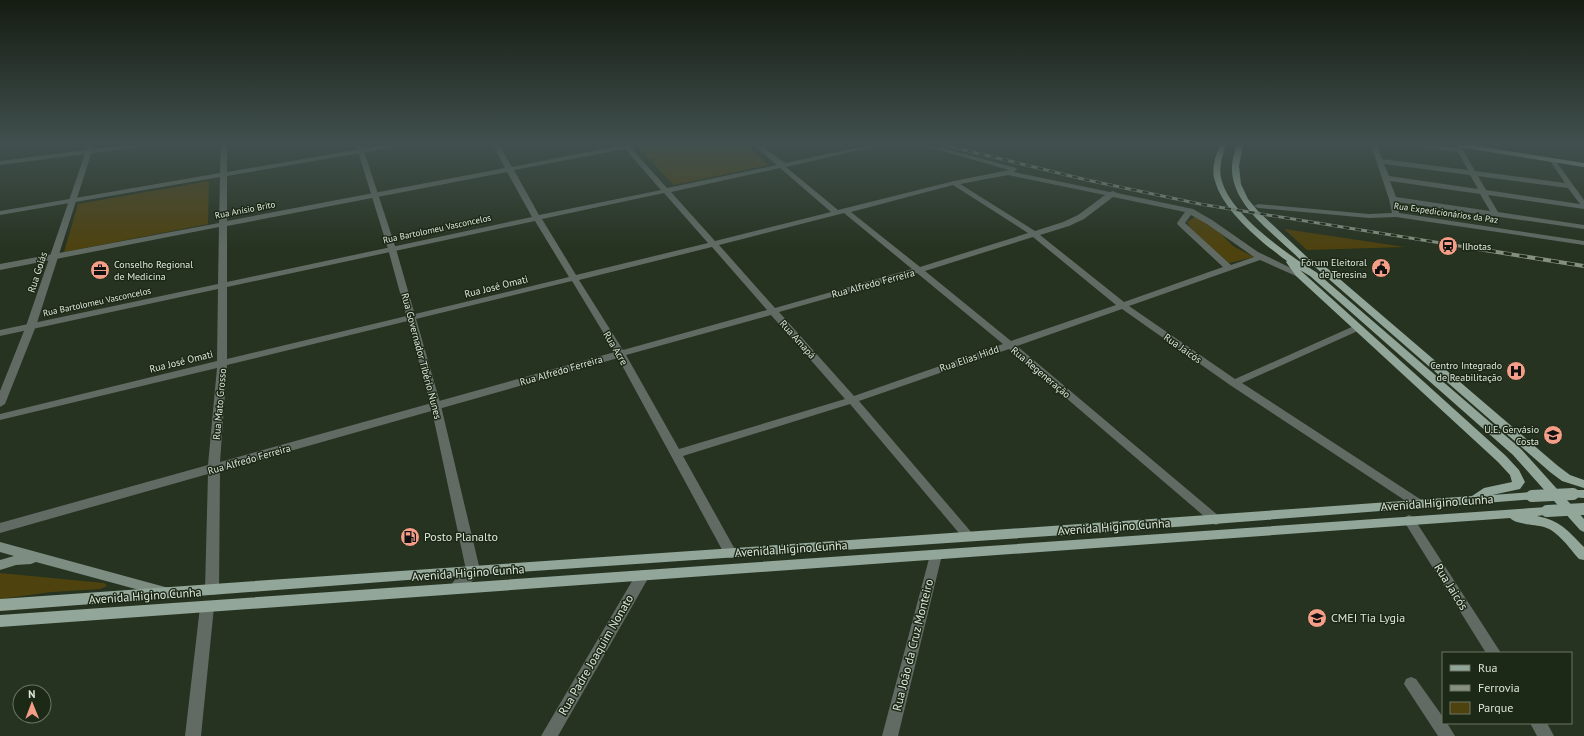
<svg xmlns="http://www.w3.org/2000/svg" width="1584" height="736" viewBox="0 0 1584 736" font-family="'PT Sans',sans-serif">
  <rect width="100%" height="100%" fill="#263321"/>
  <!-- green -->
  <path fill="#4e420f" d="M655 145H745L769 165 674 185 639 148Z
    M209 181 208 224 64 252 78 204Z
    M1196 216 1215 228 1233 246 1254 257 1229 263 1190 228 1187 222Z
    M1284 229 1405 247 1307 250Z
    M0 573 104 583 107 586 100 589 52 592 0 599Z"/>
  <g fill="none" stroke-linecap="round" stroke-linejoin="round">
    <!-- minor -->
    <path fill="#616b64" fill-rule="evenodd" d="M125 145H143L140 147 0 165V161Z
      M221 145H227V172L385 145H399L396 147 227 176V221L505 168 493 145H499L512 167 622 145H638L631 148 667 188 777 165 754 145H761L785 163 870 145H882L786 167 838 210 954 181 1009 170 922 145H932L1016 168 1017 169 1014 172 1110 192 1113 191 1117 193 1193 209 1212 220 1258 252 1303 274 1299 277 1296 276 1260 260 1129 306 1235 379 1354 326H1360L1362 328 1360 330 1242 383 1423 501 1425 504 1423 507 1419 508 1415 507 1230 385 1122 309 1017 346 1220 517 1222 520 1220 523 1216 525 1212 523 1009 349 859 401 972 533 974 536 972 539 968 541 964 539 850 404 683 456 737 553 736 557 731 558 726 557 618 358 220 471 219 590 217 594 212 595 207 594 205 590 208 474 0 533V523L208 465 217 368 0 420V414L217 361 218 289 0 336V330L218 284 219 227 0 270V264L219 223 220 177 0 215V211L220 173ZM625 149 661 190 539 215 514 170ZM780 168 831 212 715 241 671 192ZM507 172 532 217 227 282V226ZM1008 175 1105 195 1078 215 1063 222 1035 231 960 184ZM953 185 1028 233 920 267 851 212ZM664 193 708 243 576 275 542 219ZM1113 197 1185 212 1177 223 1178 225 1223 267 1124 302 1040 235 1069 226 1084 219ZM844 213 912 269 775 308 719 245ZM1191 215 1207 224 1254 257 1231 265 1185 223ZM535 221 569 277 227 359V287ZM1033 237 1116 305 1011 341 925 271ZM712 247 767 310 623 350 579 280ZM917 273 1003 344 854 396 779 312ZM572 281 615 352 220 462 227 365ZM771 315 845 399 679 449 626 355Z
      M1371 145H1377L1382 159 1468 170 1458 152 1418 147 1415 145H1435L1457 148 1458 145H1464L1463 150 1475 171 1565 183 1550 161 1555 160 1584 200V209L1488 195 1498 212 1584 225V229L1397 202 1399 213 1584 241V245L1396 217 1369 218 1258 208 1254 206 1258 204 1369 214 1392 213 1389 199ZM1384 164 1470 175 1478 189 1389 176ZM1478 176 1568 188 1580 204 1486 190ZM1390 181 1480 194 1490 211 1396 197Z
      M1409 515 1413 517 1501 653H1486L1405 523 1403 520 1405 517Z
      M936 550 941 551 942 555 898 736H882L930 555 931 551Z
      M473 565 478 566 480 570C475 579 462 595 451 592L449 588C454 580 464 568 473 565Z
      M643 570 648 571 650 575 558 736H541L638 571Z
      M207 601 212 603 214 607 201 736H185L200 607 202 603Z
      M1411 677 1416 679 1443 717V723H1447L1455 736H1438L1404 684 1406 679Z
      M1530 723H1547L1554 736H1537Z"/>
    <!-- tertiary -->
    <path fill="#616b64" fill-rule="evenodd" d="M88 145H94L36 326 5 404 0 407V391L26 326Z
      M356 145H362L396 249 441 406 480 570 478 574 473 575 468 574 466 570 431 406 388 249Z"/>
    <!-- secondary -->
    <path fill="#7d8d82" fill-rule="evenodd" d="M0 542 165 587 170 588 172 592 170 596 165 597 36 562 31 564 16 565 0 570V560L14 556 0 552Z"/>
    <!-- primary -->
    <path fill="#92a699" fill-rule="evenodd" d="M1220 145H1226C1222 156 1218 170 1222 181 1230 212 1279 248 1305 265 1281 237 1230 208 1232 166 1232 159 1235 152 1237 145H1243L1239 166 1241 184 1248 199 1258 211 1308 258 1321 263 1558 466 1570 475 1584 480V488L1562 481 1550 472 1315 267H1308L1316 272 1521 449 1584 519V532L1580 530 1513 455 1310 276 1300 270 1506 456 1519 470 1525 482 1520 489 1492 495 1532 492 1536 493 1538 496 1536 499 1110 532 473 575 0 611V599C490 564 981 532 1472 496L1484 488 1512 482 1510 475 1498 462 1296 276 1286 262 1287 261C1262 243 1223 211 1215 181 1211 170 1215 156 1220 145Z
      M1455 145H1470L1584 163V167L1458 147Z
      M1573 490H1584V498L1569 497 1567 494 1569 491Z
      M1547 507 1551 508 1553 511 1551 514 1537 516C1561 521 1567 530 1584 547V560L1579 559C1570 549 1558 531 1544 527 1535 524 1517 525 1510 518L0 627V615Z"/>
    <defs>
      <path id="rail-far1" d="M944 145 1087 180 1200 204 1478 249"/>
      <path id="rail" d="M1472 248 1584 266"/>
    </defs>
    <!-- rail-far1 casing -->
    <use href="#rail-far1" stroke="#859081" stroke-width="3"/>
    <!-- rail casing -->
    <use href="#rail" stroke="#859081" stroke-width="4"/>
    <!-- rail-far1 -->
    <use href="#rail-far1" stroke="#1c2917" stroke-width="2" stroke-dasharray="6" stroke-linecap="butt"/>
    <!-- rail -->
    <use href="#rail" stroke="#1c2917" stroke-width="2.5" stroke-dasharray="8" stroke-linecap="butt"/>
    <!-- primary-bridge -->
    <path stroke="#92a699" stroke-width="12" d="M1532 496 1573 494
      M1547 511 1584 509"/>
  </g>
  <!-- sky -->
  <linearGradient id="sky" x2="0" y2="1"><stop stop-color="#151c12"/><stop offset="0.58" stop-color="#41504e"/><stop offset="1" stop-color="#41504e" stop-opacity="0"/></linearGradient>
  <rect width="1584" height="248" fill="url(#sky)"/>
  <!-- icons -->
  <defs>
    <symbol id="station-disc" viewBox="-11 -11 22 22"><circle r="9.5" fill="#f49e88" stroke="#1c2917"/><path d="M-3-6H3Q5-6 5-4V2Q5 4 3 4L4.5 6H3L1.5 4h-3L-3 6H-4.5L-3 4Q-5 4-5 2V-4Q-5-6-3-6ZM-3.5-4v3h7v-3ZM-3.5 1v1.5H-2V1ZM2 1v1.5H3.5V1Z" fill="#111"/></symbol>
    <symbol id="civic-disc" viewBox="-11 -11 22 22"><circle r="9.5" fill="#f49e88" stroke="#1c2917"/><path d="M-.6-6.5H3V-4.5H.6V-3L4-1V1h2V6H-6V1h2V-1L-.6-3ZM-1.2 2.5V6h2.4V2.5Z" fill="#111"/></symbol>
    <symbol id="office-disc" viewBox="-11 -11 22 22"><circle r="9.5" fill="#f49e88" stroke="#1c2917"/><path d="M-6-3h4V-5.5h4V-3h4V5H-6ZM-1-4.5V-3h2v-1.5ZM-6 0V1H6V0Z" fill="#111"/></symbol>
    <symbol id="hospital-disc" viewBox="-11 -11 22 22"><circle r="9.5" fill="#f49e88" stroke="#1c2917"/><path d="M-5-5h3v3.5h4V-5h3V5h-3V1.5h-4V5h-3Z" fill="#111"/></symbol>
    <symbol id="school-disc" viewBox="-11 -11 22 22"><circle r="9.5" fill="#f49e88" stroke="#1c2917"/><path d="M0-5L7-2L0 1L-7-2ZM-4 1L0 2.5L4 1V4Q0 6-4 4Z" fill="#111"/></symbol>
    <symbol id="fuel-disc" viewBox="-11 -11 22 22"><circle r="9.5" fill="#f49e88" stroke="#1c2917"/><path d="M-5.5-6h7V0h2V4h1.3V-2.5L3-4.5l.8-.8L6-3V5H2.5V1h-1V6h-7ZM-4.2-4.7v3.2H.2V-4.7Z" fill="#111"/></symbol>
  </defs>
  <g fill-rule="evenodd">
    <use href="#station-disc" x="1437" y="235" width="22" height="22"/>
    <use href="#civic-disc" x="1370" y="257" width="22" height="22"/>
    <use href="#office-disc" x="89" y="259" width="22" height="22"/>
    <use href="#hospital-disc" x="1505" y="360" width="22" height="22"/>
    <use href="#school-disc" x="1542" y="424" width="22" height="22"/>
    <use href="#fuel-disc" x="399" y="526" width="22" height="22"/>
    <use href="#school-disc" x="1306" y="607" width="22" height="22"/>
  </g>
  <g text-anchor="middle" stroke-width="3" stroke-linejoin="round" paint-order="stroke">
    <!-- far-street labels -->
    <g font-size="9" fill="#dee6db" stroke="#1c2917">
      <text transform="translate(245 210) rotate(-11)" y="3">Rua Anísio Brito</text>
      <text transform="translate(1446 213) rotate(8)" y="3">Rua Expedicionários da Paz</text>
      <text transform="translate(437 229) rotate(-12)" y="3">Rua Bartolomeu Vasconcelos</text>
      <text transform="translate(97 302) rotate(-12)" y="3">Rua Bartolomeu Vasconcelos</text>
    </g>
    <!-- poi labels -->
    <g font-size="10" fill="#dee6db" stroke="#1c2917" text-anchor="end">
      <text x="1462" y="250" text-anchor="start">Ilhotas</text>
      <text x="1367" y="266">Fórum Eleitoral<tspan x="1367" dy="12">de Teresina</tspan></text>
      <text x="114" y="268" text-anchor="start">Conselho Regional<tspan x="114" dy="12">de Medicina</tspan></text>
      <text x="1502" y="369">Centro Integrado<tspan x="1502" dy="12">de Reabilitação</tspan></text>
      <text x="1539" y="433">U.E. Gervásio<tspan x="1539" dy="12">Costa</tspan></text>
    </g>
    <!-- street labels -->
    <g font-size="10" fill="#dee6db" stroke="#1c2917">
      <text transform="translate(37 272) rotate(-72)" y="4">Rua Goiás</text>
      <text transform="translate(873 283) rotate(-15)" y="4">Rua Alfredo Ferreira</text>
      <text transform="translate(496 286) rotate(-14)" y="4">Rua José Omati</text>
      <text transform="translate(798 339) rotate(48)" y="4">Rua Amapá</text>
      <text transform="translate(616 348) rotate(59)" y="4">Rua Acre</text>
      <text transform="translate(1183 348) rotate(35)" y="4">Rua Jaicós</text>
      <text transform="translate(422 356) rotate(75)" y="4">Rua Governador Tibério Nunes</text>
      <text transform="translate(969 358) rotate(-19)" y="4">Rua Elias Hidd</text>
      <text transform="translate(181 361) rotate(-14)" y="4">Rua José Omati</text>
      <text transform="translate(561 370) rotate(-16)" y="4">Rua Alfredo Ferreira</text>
      <text transform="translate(1041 372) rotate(40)" y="4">Rua Regeneração</text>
      <text transform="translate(219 404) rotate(-85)" y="4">Rua Mato Grosso</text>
      <text transform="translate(249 459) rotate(-16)" y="4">Rua Alfredo Ferreira</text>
    </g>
    <!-- near-street labels -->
    <g font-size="12" fill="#dee6db" stroke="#1c2917">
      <text transform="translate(1437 503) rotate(-4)" y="4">Avenida Higino Cunha</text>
      <text transform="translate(1114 527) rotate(-4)" y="4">Avenida Higino Cunha</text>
      <text transform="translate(791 549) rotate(-4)" y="4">Avenida Higino Cunha</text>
      <text transform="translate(468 573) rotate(-4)" y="4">Avenida Higino Cunha</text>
      <text transform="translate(1451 587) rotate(58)" y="4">Rua Jaicós</text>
      <text transform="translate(145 596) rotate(-4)" y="4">Avenida Higino Cunha</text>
      <text transform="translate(913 645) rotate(-76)" y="4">Rua João da Cruz Monteiro</text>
      <text transform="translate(596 655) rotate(-60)" y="4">Rua Padre Joaquim Nonato</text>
    </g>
    <!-- near-poi labels -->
    <g font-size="12" fill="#dee6db" stroke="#1c2917" text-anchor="start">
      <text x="424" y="541">Posto Planalto</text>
      <text x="1331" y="622">CMEI Tia Lygia</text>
    </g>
  </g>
  <!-- legend -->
  <rect x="1442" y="652" width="130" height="72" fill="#1c2917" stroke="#6a7565"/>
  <rect x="1450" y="665" width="20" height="6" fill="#92a699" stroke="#6a7565"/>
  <text x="1478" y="672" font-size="12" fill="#dee6db">Rua</text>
  <rect x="1450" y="685" width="20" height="6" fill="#859081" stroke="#6a7565"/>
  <text x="1478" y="692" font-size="12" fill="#dee6db">Ferrovia</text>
  <rect x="1450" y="702" width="20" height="12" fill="#4e420f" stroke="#6a7565"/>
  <text x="1478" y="712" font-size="12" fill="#dee6db">Parque</text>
  <!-- north arrow -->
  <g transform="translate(32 704) rotate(359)"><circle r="19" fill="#1c2917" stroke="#6a7565"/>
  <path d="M0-3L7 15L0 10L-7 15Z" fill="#f49e88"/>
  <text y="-6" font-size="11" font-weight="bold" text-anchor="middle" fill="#dee6db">N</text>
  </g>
</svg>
